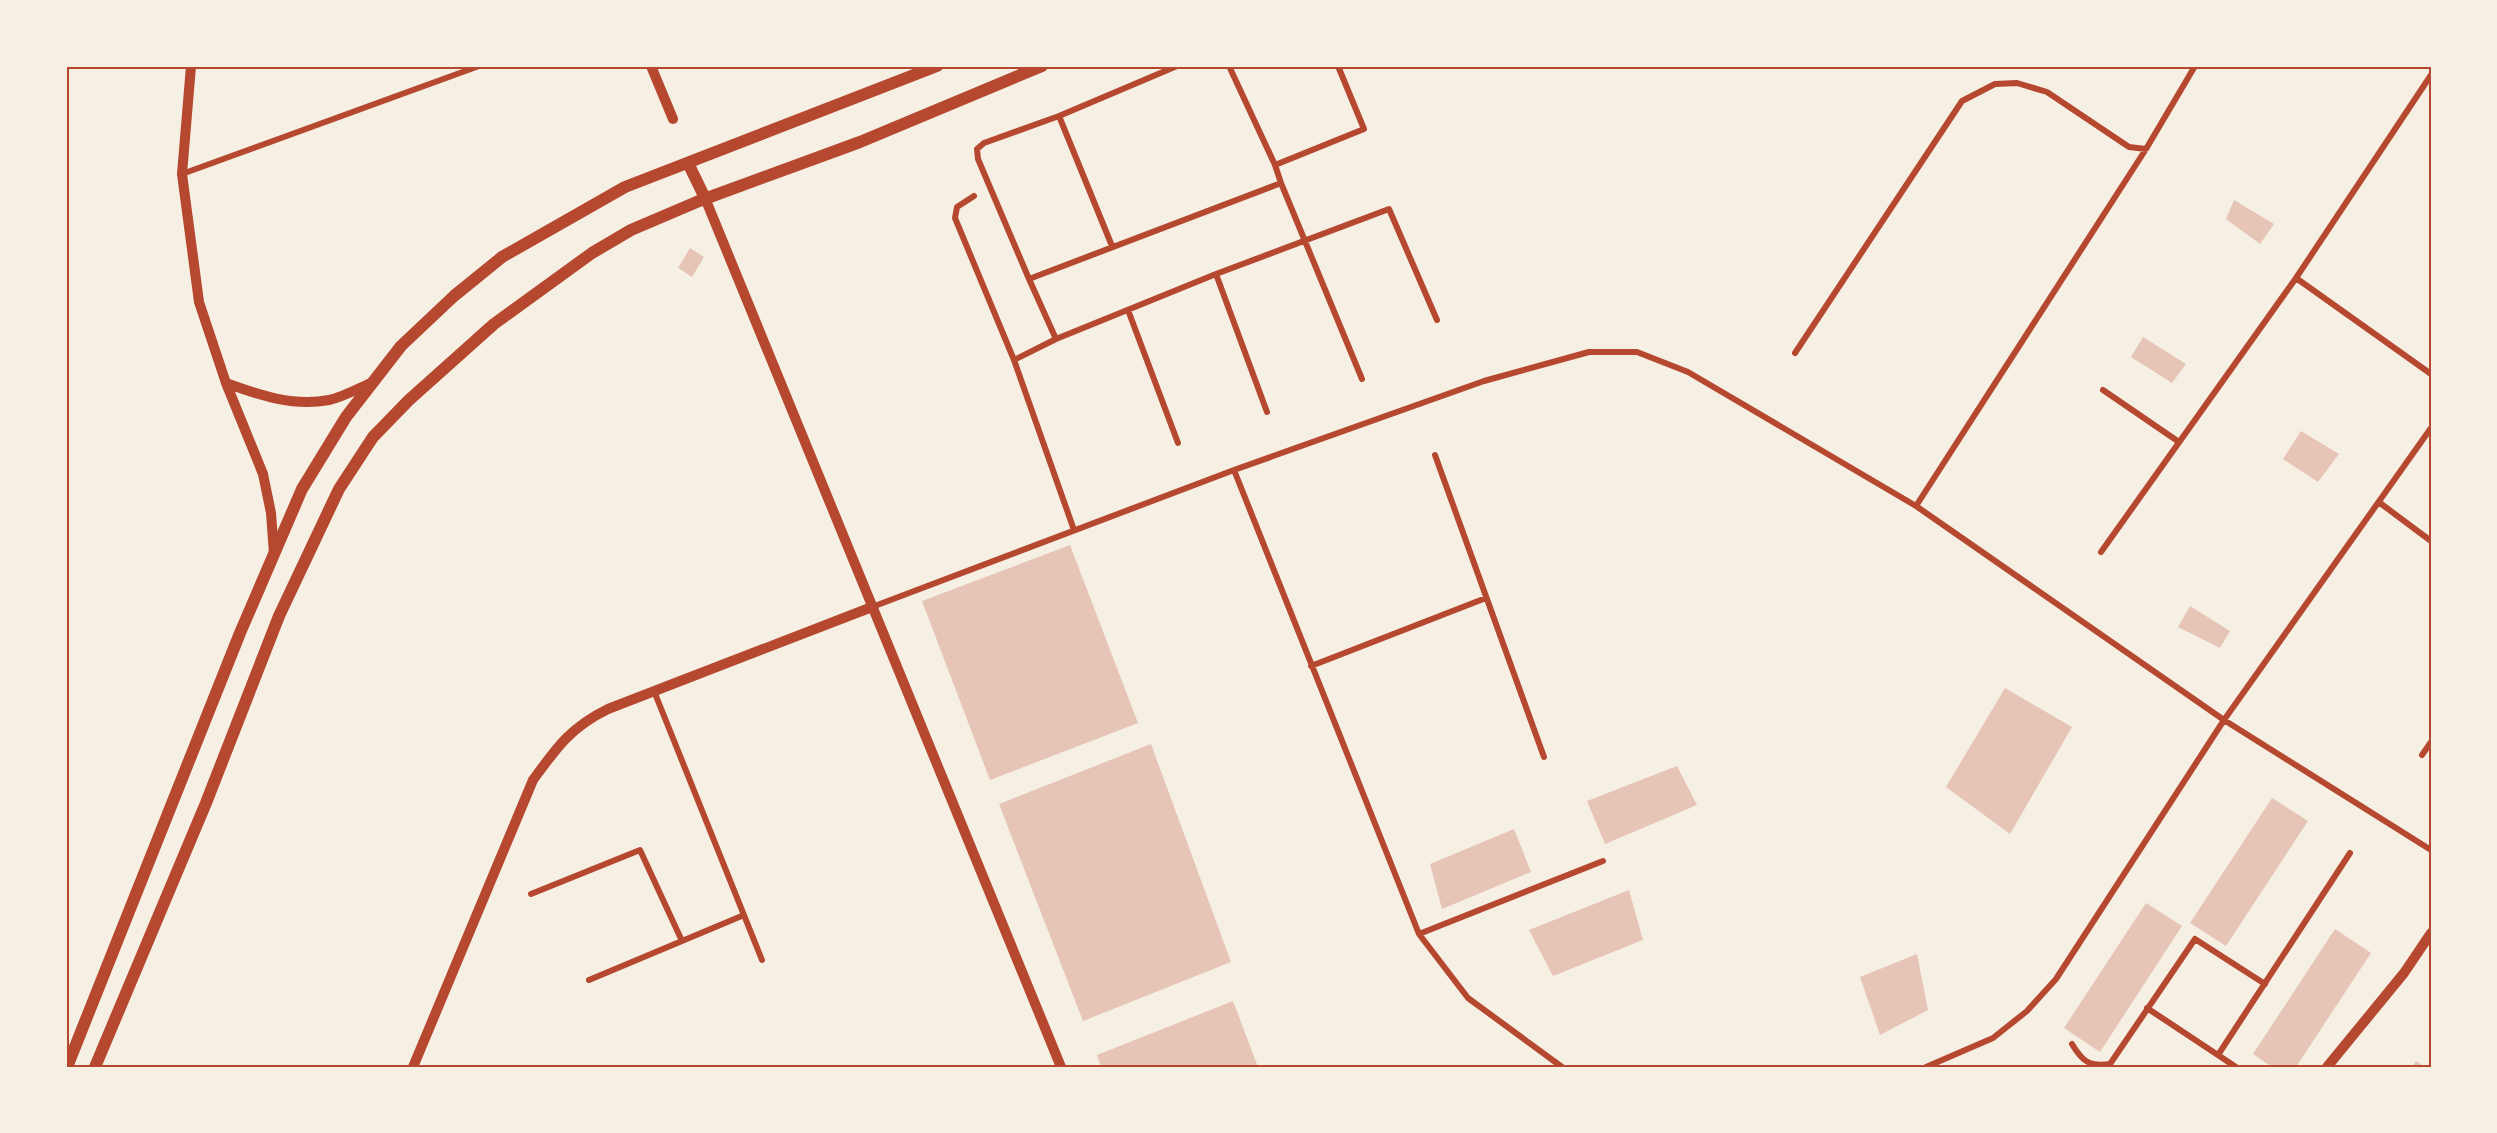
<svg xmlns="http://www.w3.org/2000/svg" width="2497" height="1133" viewBox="0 0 2497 1133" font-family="'Alegreya Sans',sans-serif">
  <rect width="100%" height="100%" fill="#f6efe4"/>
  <!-- building -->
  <path fill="#e6c5b7" d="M2234 200 2274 224 2260 244 2226 219Z
    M690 248 704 257 692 277 678 268Z
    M2143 337 2186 364 2172 383 2131 357Z
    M2301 431 2339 454 2318 482 2283 459Z
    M1070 545 1138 723 990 780 922 601Z
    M2190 606 2230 631 2220 648 2178 627Z
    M2005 688 2072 727 2010 834 1946 787Z
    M1151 744 1231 962 1083 1021 999 804Z
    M1677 766 1697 805 1605 844 1587 801Z
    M2272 798 2308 821 2226 946 2190 923Z
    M1514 829 1531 872 1442 909 1430 864Z
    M1629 890 1643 940 1553 976 1529 930Z
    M2146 903 2182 926 2100 1052 2064 1028Z
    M2335 929 2371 953 2296 1067H2272L2253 1054Z
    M1917 954 1928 1010 1880 1035 1860 977Z
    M1233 1001 1258 1067H1101L1097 1055Z
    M2416 1061 2425 1067H2412Z"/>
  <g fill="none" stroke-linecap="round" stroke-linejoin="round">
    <!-- minor -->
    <path stroke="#b5482f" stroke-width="6" d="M1229 66 1275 165
      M182 174 479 66
      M1281 183 1362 379
      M974 196 957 207 955 218 1014 360
      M1112 246 1059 116 1177 66
      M1216 274 1267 412
      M2296 278 2431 75
      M1029 279 978 159 977 149 984 143 1059 116
      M1128 310 1178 443
      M1056 339 1029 279 1281 183 1275 165 1364 129 1338 66
      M1795 353 1962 101 1995 84 2017 83 2047 92 2129 147 2146 149
      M2103 390 2179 442
      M1435 455 1544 757
      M1234 470 1419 934 1468 998 1562 1067
      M2380 503 2431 541
      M1916 506 2146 149 2195 66
      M1074 530 1014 360 1056 339 1216 274 1389 209 1437 320
      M2101 552 2296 278 2431 374
      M872 607 1234 470 1484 381 1589 352H1637L1688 372 1916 506 2224 720 2431 850
      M1311 666 1486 598
      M654 691 762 960
      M2422 755 2431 742
      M531 894 640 850 682 941
      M1419 934 1603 861
      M589 980 744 915
      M2147 1008 2236 1067
      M2072 1044C2082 1061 2089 1067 2110 1064L2195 939 2265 984
      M2218 1055 2350 853
      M1926 1067 1993 1038 2027 1011 2056 979 2224 720 2431 428"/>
    <!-- tertiary -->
    <path stroke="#b5482f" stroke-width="10" d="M191 66 182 174 199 302 226 383 263 474 271 513 274 554
      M651 66 673 119
      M705 198 1061 1067
      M226 383C259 395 293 407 329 400 343 397 359 388 373 382
      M413 1067 533 780C557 747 571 727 608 709L872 607
      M2327 1067 2404 973 2431 933"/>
    <!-- secondary -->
    <path stroke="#b5482f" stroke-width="12" d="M688 163 705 198
      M67 1067 240 633 302 489 346 417 401 346 454 296 502 257 625 187 937 66
      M95 1067 206 803 279 616 339 489 373 437 409 400 494 324 592 253 631 230 699 201 860 142 1042 66"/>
  </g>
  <!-- border -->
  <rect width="2497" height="1133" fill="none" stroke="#f6efe4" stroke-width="135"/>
  <rect x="68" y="68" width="2362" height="998" fill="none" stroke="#b5482f" stroke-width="2"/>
</svg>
